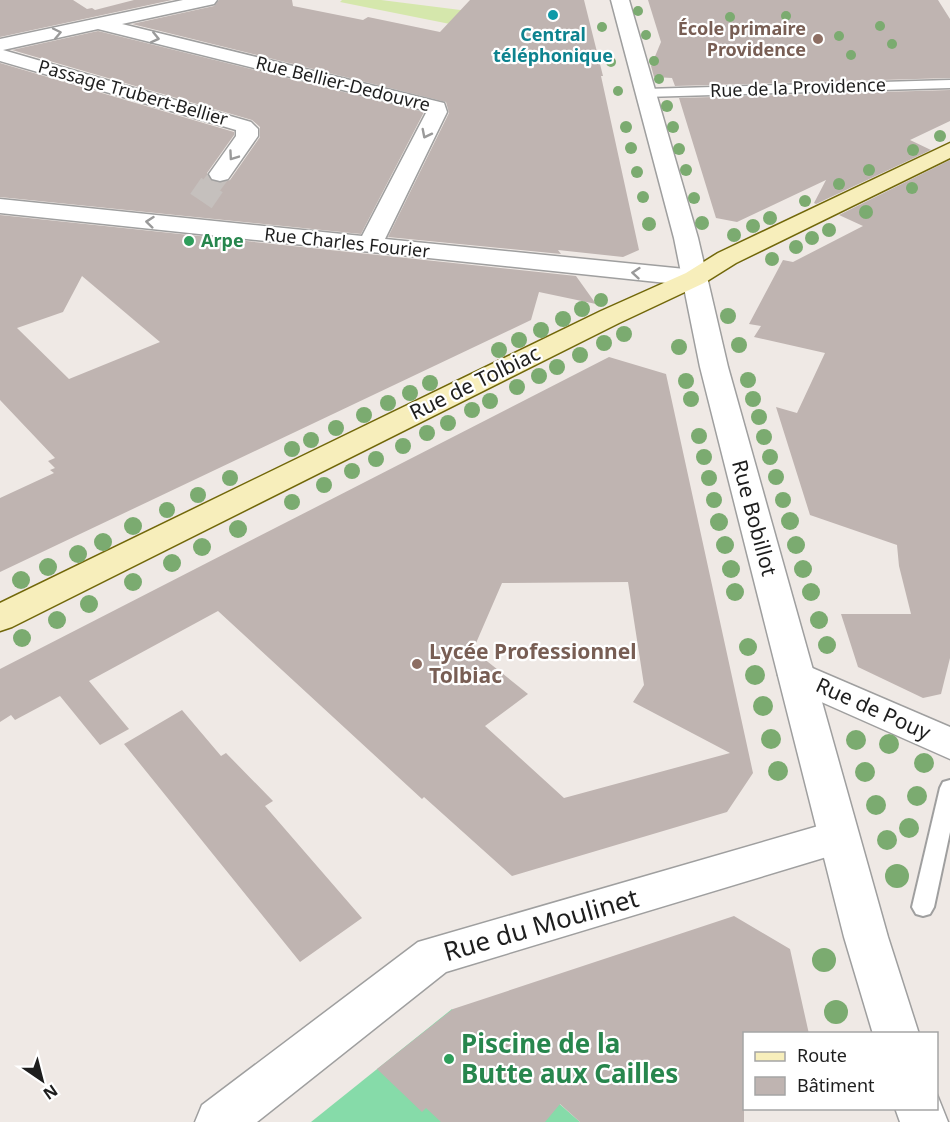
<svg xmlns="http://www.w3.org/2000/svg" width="950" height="1122" viewBox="0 0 950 1122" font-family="'Noto Sans',sans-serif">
  <rect width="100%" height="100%" fill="#efe9e5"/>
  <!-- grass -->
  <path fill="#d5e7ac" d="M342 0H381L555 22 465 27 340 2Z"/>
  <!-- pitch -->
  <path fill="#86dba9" d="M452 1009 580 1122H311Z"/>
  <!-- building -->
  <path fill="#bfb4b1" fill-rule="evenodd" d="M0 0H73L87 9 92 8 95 10 134 0H172L0 37Z
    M219 0H292L293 6 363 20 368 17 440 32 470 0H584L603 76H601L639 250 623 257 558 250 561 254 388 237 449 113 446 102 132 24 214 6Z
    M648 0H938L950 19V78L675 86 672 78 654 77 651 66 661 42Z
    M98 31 424 112 361 234 0 197V63L234 132V135L207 173 211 181 221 183 230 180 260 137V127L252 120 12 50Z
    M950 90V121L910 140 931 150 816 204 814 203 826 180 737 222 716 218 679 98Z
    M950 160V658L941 694 923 698 858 667 841 614H911L899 566 897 545 810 515 776 407 797 413 825 353 754 337 761 326 749 324 783 260 793 262 863 226 839 215Z
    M0 215 576 276 596 304 539 292 531 320 0 572V498L54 473 50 470 55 468 48 461 55 458 0 400ZM82 276 160 342 69 379 17 328 63 312Z
    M609 357 666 374 753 773 727 812 512 876 424 797 422 799 218 611 89 681 129 729 100 745 60 696 15 720 11 715 0 722V669ZM628 582 644 685 633 702 730 753 564 798 485 726 528 694 473 650 502 583Z
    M182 710 221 756 226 753 273 801 265 806 362 918 300 962 124 744Z
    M734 916 790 949 809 1034H744V1122H580L560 1104 545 1122H441L426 1108 422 1112 377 1069 453 1009Z"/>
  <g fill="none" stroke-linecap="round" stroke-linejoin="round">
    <!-- minor-tunnel-far1 -->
    <path stroke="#c5c0bd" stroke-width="20" stroke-dasharray="20 10" stroke-linecap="butt" d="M211 186 220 174"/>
    <!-- minor-tunnel -->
    <path stroke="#c5c0bd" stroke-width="26" stroke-dasharray="26 13" stroke-linecap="butt" d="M201 201 212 185"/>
    <defs>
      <path id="service" d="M950 780V832L934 907 930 914 923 916 916 914 912 907 940 788 943 782Z"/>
      <path id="pedestrian" d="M950 80V88L645 97 638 93 645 89Z"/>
      <path id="minor" d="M183 0H217L214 4 122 24 444 103 447 112 385 239 695 270 704 273 708 278 704 283 695 286 0 213V199L362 236 427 111 98 29 3 50 251 122 258 129V136L228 179 220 181 212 179 209 174 236 136V130L0 61V39Z
        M796 661 950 727V759L783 685 778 675 783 665Z
        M839 820 853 825 859 837 853 849 446 972 257 1122H195L202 1105 418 942Z"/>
      <path id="tertiary" d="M611 0H629L698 238 728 367 888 937 919 1034H873L844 937 700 367 674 238Z
        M936 1092 948 1122H900L895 1108H936Z"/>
      <path id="secondary" d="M950 143V158L736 263 704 283 619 323 12 627 0 631V603L601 311 686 273 718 253Z"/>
    </defs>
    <!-- service casing -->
    <use href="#service" stroke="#9f9f9f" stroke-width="4"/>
    <!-- pedestrian casing -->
    <use href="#pedestrian" stroke="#9f9f9f" stroke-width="3"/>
    <!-- minor casing -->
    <use href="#minor" stroke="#9f9f9f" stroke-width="3"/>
    <!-- tertiary casing -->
    <use href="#tertiary" stroke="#9f9f9f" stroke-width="3"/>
    <!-- secondary casing -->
    <use href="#secondary" stroke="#716709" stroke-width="3"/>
    <!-- service -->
    <use href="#service" fill="#fff" fill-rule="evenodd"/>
    <!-- pedestrian -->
    <use href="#pedestrian" fill="#fff" fill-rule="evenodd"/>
    <!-- minor -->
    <use href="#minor" fill="#fff" fill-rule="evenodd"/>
    <!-- tertiary -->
    <use href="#tertiary" fill="#fff" fill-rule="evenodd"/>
    <!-- secondary -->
    <use href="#secondary" fill="#f7eebb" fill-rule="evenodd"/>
  </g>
  <!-- trees -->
  <g fill="#7bab70">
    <circle cx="638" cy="11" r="5"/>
    <circle cx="786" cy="16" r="5"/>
    <circle cx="730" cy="17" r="5"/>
    <circle cx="880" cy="26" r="5"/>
    <circle cx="602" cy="27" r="5"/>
    <circle cx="646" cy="35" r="5"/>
    <circle cx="839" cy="36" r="5"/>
    <circle cx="892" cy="44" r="5"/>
    <circle cx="851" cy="55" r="5"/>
    <circle cx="654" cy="61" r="5"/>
    <circle cx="611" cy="62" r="5"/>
    <circle cx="659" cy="79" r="5"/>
    <circle cx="618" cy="91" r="5"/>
    <circle cx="667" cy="106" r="6"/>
    <circle cx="626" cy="127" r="6"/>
    <circle cx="673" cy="127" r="6"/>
    <circle cx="940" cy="136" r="6"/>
    <circle cx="631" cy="148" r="6"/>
    <circle cx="679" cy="149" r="6"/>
    <circle cx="913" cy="150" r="6"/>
    <circle cx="686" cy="170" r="6"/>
    <circle cx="869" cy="170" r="6"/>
    <circle cx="637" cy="172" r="6"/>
    <circle cx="839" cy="184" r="6"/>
    <circle cx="912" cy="188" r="6"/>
    <circle cx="643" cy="197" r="6"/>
    <circle cx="694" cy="198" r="6"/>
    <circle cx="805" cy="201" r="6"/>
    <circle cx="866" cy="212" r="7"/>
    <circle cx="770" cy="218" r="7"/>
    <circle cx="702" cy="223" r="7"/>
    <circle cx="649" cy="224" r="7"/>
    <circle cx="753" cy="226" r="7"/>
    <circle cx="829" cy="230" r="7"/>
    <circle cx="734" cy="235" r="7"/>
    <circle cx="812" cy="238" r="7"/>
    <circle cx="796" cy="247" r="7"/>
    <circle cx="772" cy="259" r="7"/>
    <circle cx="601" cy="300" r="7"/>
    <circle cx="582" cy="309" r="8"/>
    <circle cx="728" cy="316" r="8"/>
    <circle cx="563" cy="319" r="8"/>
    <circle cx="541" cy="330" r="8"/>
    <circle cx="624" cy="334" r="8"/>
    <circle cx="519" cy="340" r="8"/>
    <circle cx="604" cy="343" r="8"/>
    <circle cx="739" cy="345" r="8"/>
    <circle cx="679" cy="347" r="8"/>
    <circle cx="499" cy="350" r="8"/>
    <circle cx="580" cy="355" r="8"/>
    <circle cx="557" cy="367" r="8"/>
    <circle cx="539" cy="376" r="8"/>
    <circle cx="748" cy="380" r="8"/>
    <circle cx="686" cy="381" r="8"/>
    <circle cx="430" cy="383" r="8"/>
    <circle cx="517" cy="387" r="8"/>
    <circle cx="410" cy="393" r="8"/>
    <circle cx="691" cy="399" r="8"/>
    <circle cx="753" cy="399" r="8"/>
    <circle cx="490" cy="401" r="8"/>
    <circle cx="388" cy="403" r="8"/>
    <circle cx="472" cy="410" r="8"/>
    <circle cx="364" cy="415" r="8"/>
    <circle cx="759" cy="417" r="8"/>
    <circle cx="448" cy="423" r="8"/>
    <circle cx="336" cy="428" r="8"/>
    <circle cx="427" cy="433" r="8"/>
    <circle cx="699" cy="436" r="8"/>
    <circle cx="764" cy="437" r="8"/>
    <circle cx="311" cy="440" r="8"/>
    <circle cx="403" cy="446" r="8"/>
    <circle cx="292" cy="449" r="8"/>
    <circle cx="704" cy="457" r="8"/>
    <circle cx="770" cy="457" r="8"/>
    <circle cx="376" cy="459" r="8"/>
    <circle cx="352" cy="471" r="8"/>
    <circle cx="776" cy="477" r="8"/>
    <circle cx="230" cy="478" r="8"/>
    <circle cx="709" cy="478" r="8"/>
    <circle cx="324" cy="485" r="8"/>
    <circle cx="198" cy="495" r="8"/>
    <circle cx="714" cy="500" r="8"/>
    <circle cx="783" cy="500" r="8"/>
    <circle cx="292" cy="502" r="8"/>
    <circle cx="167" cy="510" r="8"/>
    <circle cx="790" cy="521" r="9"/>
    <circle cx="719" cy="522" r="9"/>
    <circle cx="133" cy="526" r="9"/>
    <circle cx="238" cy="529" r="9"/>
    <circle cx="103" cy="542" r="9"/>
    <circle cx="725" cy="545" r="9"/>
    <circle cx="796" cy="545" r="9"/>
    <circle cx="202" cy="547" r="9"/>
    <circle cx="78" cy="554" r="9"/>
    <circle cx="172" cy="563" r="9"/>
    <circle cx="48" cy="567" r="9"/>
    <circle cx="731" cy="569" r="9"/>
    <circle cx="803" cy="569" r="9"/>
    <circle cx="21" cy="580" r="9"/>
    <circle cx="133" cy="582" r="9"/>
    <circle cx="735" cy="592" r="9"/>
    <circle cx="811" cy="592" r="9"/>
    <circle cx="89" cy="604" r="9"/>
    <circle cx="57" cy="620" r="9"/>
    <circle cx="819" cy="620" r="9"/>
    <circle cx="22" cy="638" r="9"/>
    <circle cx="827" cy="645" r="9"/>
    <circle cx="748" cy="647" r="9"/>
    <circle cx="755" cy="675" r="10"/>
    <circle cx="763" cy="706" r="10"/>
    <circle cx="771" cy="739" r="10"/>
    <circle cx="856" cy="740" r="10"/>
    <circle cx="889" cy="744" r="10"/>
    <circle cx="924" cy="763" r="10"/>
    <circle cx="778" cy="771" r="10"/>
    <circle cx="865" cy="772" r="10"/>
    <circle cx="917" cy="796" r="10"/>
    <circle cx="876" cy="805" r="10"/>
    <circle cx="909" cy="828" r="10"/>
    <circle cx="887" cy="840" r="10"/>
    <circle cx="897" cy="876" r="12"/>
    <circle cx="824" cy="960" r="12"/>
    <circle cx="836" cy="1012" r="12"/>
  </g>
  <!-- one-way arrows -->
  <defs><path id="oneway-chevron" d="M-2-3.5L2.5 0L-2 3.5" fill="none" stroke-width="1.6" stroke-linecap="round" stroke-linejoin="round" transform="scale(1.5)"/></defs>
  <g stroke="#9a9a9a">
    <use href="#oneway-chevron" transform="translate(57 33) rotate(-12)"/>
    <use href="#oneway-chevron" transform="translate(155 38) rotate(13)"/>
    <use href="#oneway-chevron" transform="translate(426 134) rotate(117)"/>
    <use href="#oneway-chevron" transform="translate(233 156) rotate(125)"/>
    <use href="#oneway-chevron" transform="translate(150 222) rotate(-174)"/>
    <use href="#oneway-chevron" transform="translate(636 273) rotate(-175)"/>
  </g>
  <!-- markers -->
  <circle fill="#0f9aa8" stroke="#fff" stroke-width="2" cx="553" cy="15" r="6"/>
  <g fill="#8d6e63" stroke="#fff" stroke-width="2">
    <circle cx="818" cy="39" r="6"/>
    <circle cx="417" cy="664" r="6"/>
  </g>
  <g fill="#2e9e5b" stroke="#fff" stroke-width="2">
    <circle cx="189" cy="241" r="6"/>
    <circle cx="449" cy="1059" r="6"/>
  </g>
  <g text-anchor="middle" stroke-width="4.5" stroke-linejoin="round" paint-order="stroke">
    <!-- far-education labels -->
    <g font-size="18" font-weight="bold" fill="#785e54" stroke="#fff" text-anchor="end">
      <text x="806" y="35">École primaire<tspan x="806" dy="21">Providence</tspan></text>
    </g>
    <!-- far-culture labels -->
    <g font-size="18" font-weight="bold" fill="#0d838f" stroke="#fff">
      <text x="553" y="41">Central<tspan x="553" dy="21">téléphonique</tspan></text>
    </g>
    <!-- far-street labels -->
    <g font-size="18" fill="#1e1e1e" stroke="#fff">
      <text transform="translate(343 84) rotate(14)" y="6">Rue Bellier-Dedouvre</text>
      <text transform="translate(798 88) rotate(-2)" y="6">Rue de la Providence</text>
      <text transform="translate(133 93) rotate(16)" y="6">Passage Trubert-Bellier</text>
      <text transform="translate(347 243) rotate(6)" y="6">Rue Charles Fourier</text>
    </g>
    <!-- far-leisure labels -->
    <g font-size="18" font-weight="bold" fill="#27864d" stroke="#fff" text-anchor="start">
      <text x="201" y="247">Arpe</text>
    </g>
    <!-- street labels -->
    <g font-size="21" fill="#1e1e1e" stroke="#fff">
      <text transform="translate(475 383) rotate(-26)" y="7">Rue de Tolbiac</text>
      <text transform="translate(754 518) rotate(75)" y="7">Rue Bobillot</text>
      <text transform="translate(873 709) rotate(24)" y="7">Rue de Pouy</text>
    </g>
    <!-- education labels -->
    <g font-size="21" font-weight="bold" fill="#785e54" stroke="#fff" text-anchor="start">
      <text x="429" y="659">Lycée Professionnel<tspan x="429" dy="24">Tolbiac</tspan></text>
    </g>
    <!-- near-street labels -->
    <g font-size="26" fill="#1e1e1e" stroke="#fff">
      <text transform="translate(541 925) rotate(-16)" y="9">Rue du Moulinet</text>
    </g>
    <!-- near-leisure labels -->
    <g font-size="26" font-weight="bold" fill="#27864d" stroke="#fff" text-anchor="start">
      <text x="461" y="1053">Piscine de la<tspan x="461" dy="30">Butte aux Cailles</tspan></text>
    </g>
  </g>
  <!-- legend -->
  <rect x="743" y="1032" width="195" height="78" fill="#ffffff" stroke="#a5a5a5" stroke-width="1.5"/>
  <rect x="755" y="1052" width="30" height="9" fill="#f7eebb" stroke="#a5a5a5" stroke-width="1.5"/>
  <text x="797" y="1062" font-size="18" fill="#1e1e1e">Route</text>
  <rect x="755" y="1077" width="30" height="18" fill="#bfb4b1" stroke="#a5a5a5" stroke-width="1.5"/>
  <text x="797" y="1092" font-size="18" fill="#1e1e1e">Bâtiment</text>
  <!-- north arrow -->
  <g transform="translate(42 1080) rotate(145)" stroke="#ffffff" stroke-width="4.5" paint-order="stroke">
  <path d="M0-4.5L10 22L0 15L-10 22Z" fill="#1e1e1e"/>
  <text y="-9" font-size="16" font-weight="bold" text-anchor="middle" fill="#1e1e1e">N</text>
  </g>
</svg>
